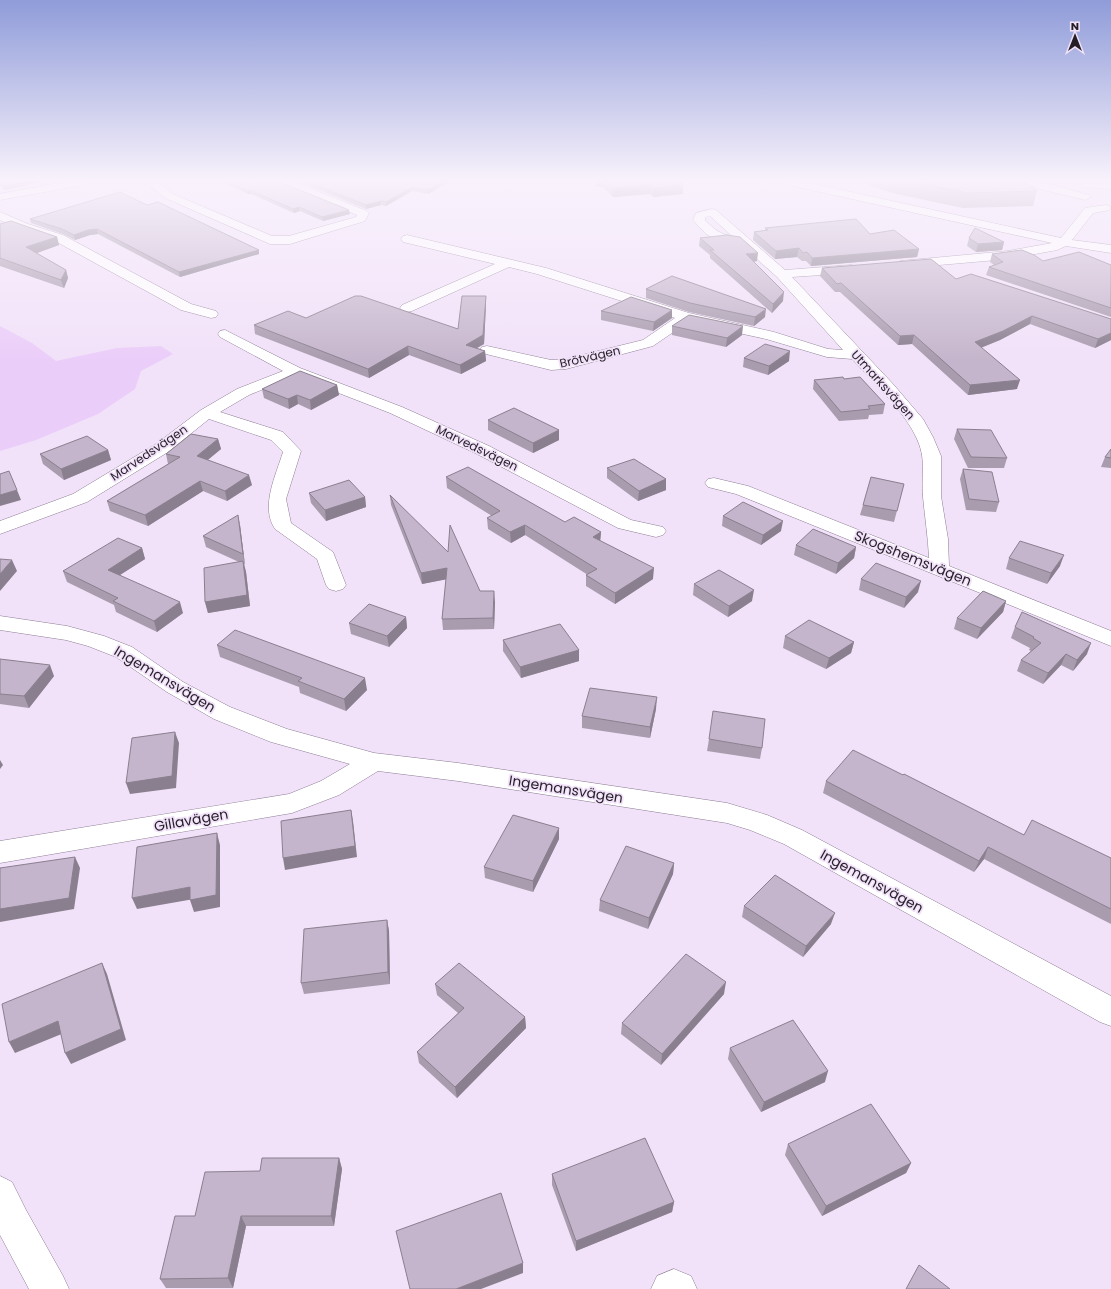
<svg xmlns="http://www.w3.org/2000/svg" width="1111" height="1289" viewBox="0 0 1111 1289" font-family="Poppins,sans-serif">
  <rect width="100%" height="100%" fill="#f1e1f9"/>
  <!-- green -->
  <path fill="#ebcdf9" d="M474 180H513L483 187 473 192 475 188Z
    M0 326 32 343 56 361 117 348 161 346 173 354 141 371 135 389 98 414 36 440 0 451Z"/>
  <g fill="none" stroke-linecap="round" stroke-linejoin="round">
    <defs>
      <path id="street" d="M74 180H100L95 183 0 200V194Z
        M143 180H155L173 194 272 236H289L356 217 357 215 274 182 273 180H289L367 211 369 213 365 221 290 244H270L165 198Z
        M774 180H796L1061 238 1085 208 1106 205 1110 206V210L1093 213 1072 240 1111 245V253L1066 246 1057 250 1008 259 905 268 900 267 899 264 900 261 1008 251 1052 243 779 183Z
        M1019 180H1035L1089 195 1091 197 1085 200 1039 189Z
        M1086 182 1111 183V189L1082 187 1081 185Z
        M712 209 716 210 785 270 851 265 856 266 857 269 856 272 851 273 792 277 893 384 923 419 933 437 941 456V496L948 539 949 566 1111 631V646L736 494 708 487 705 483 708 479 714 478 748 486 929 558C928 537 925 518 923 497 921 474 927 459 916 437 904 411 872 380 852 359L827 357 766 339 688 322 653 346 566 369 551 370 482 353 480 350 482 347 487 346 551 360 566 359 643 340 675 318 537 274 509 267 412 311 407 312 402 311 400 308 402 305 495 264 403 242 401 239 403 236 407 235 546 268 689 313 774 332 828 349 843 350 777 277 740 244 714 239 705 233 693 220 696 213ZM710 216 732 236C720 235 713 228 705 220V217Z
        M0 212 28 224 63 235 191 304 216 311 218 314 216 317 211 318 181 310 55 241 20 230 0 220Z
        M225 330 300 368 402 407 489 446 631 520 663 527 666 531 663 535 656 537 618 528 477 454 390 413 295 376 249 395 220 412 283 432 301 451 286 499 291 523 333 552 346 585 343 589 336 591 329 589 326 585 317 559 275 529C260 507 276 475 283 452L271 440 209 419 168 452 87 502 0 534V521L73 494 156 444 201 410 237 389 283 371 220 337 218 334 220 331Z
        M0 616 67 626 104 636 132 647 183 682 230 707 287 729 374 753 458 763 727 803 767 815 802 830 1111 996V1026L1100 1022 784 844 750 830 727 823 458 781 378 771 339 795 292 813 0 863V841L289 794 321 781 350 764 271 742 214 719 167 692 116 657 88 646 66 640 0 630Z
        M0 1176 12 1182 26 1210 63 1276 69 1289H29L0 1235Z
        M674 1269 691 1276 697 1289H651L657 1276Z"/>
    </defs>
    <!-- street casing -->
    <use href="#street" stroke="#8c7e93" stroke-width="1"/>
    <!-- street -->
    <use href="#street" fill="#fff" fill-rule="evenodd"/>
  </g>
  <!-- wall -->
  <path fill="#a99caf" d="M0 180H49L5 190 0 185Z
    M217 180H275L350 214 323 221 300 211 294 213 251 194H248Z
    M294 180H452L428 194 412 191 386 206 381 205 366 209Z
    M591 180H678L683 194 653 197 650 194 613 197 603 187H597Z
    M855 180H1022L1037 191 1033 206 963 208 892 193Z
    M147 205 259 250V254L180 277 98 234 90 235 75 240 63 234 31 223 30 219Z
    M0 224 57 237 59 245 36 253 66 270 68 278 64 288 0 266Z
    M765 228 870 234 919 249 917 257 811 266 806 261H802L797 257 775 259 753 240 754 232 765 231Z
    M700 238 757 261 753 262 783 301 772 313 710 258V255L699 246Z
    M969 238 1004 242 1002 250 976 252 967 246Z
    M992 254 1043 261 1111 265V317L986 275 989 267 994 265 990 262Z
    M822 268 956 279 1111 319V340L1095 348 1030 324 1000 340 981 348 1017 389 968 395 912 344 898 345 840 292H835L820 276Z
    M646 289 765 317 754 326 689 312 646 298Z
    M486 296V305L484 344 477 348 485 351 486 361 461 374 409 355 369 378 255 334 254 325 306 318 458 329Z
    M601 311 672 318 653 331 601 320Z
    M672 326 742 335 726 347 672 335Z
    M744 358 789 361 768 375 743 367Z
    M844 379 885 404 883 414 869 415 868 419 839 421 813 389 814 380Z
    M337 385 339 395 311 410 298 404 289 409 264 398 262 389Z
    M488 420 559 430V440L533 453 488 430Z
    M957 429 1007 458 1004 468H968L954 439Z
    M218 439 221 449 208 460 252 485 227 501 203 491 148 526 110 511 107 501 168 464 166 454Z
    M1111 449V468L1101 467 1105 457Z
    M108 450 111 460 64 480 43 464 40 454Z
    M607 468 666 479V490L638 501 607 478Z
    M963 469 999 502 996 512 966 510 960 479Z
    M446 477 565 522 601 532 600 541 653 579 615 604 586 586V575H588L525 535 511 543 488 529 487 518 492 516 447 488Z
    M904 484 894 522 860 515 863 505Z
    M309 493 365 497 366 507 326 521 311 503Z
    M390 495 480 591 495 602 494 629 443 630 442 619 446 579 422 584 391 505Z
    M723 516 781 531 761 545 722 526Z
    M240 525 245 565 244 564 246 572 250 606 208 613 205 602 239 562 206 547 203 536Z
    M796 545 856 547 854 558 836 574 794 555Z
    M142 548 145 559 120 575 183 613 157 632 116 612 114 605 67 582 63 571Z
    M1009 558 1060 566 1047 584 1006 569Z
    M861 579 918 592 904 608 859 590Z
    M694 584 752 601 728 617 693 595Z
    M1006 601 1003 612 977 639 954 629 957 618Z
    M406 617 407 628 389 647 351 634 349 623Z
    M1015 627 1087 654 1073 671 1061 665 1043 684 1017 671 1021 660 1031 651 1029 650 1030 648 1011 638Z
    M785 636 854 642 851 653 826 669 783 648Z
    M503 640 579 650V661L521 678 503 651Z
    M217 645 367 690 346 711 300 693 299 687 220 657Z
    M0 659 54 676 29 708 0 704Z
    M656 709 650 738 582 728V716Z
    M709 739 762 748 760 759 707 751Z
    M826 781 1111 858V924L984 859 974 872 823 793Z
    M559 839 533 892 485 878 484 867Z
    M674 863 673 874 648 929 599 911 600 900Z
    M744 906 831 924 803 957 742 917Z
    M387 920 389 931 390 984 304 994 301 983Z
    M435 984 525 1017 526 1028 457 1098 419 1063 417 1052 458 1013 437 995Z
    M724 994 661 1065 621 1034 622 1023Z
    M730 1048 825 1082 761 1112 728 1059Z
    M788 1144 911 1163 906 1173 822 1216 785 1155Z
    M339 1158 342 1169 334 1226H246L233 1288H166L160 1279 260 1171Z
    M552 1174 674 1202 672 1212 576 1251 552 1185Z"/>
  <!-- shaded-wall -->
  <path fill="#8a7f8f" d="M31 180H49L5 190 4 186Z
    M445 180H452L428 194V190Z
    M597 180H603V187H597Z
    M651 185 650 194 613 197V188Z
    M683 185V194L653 197V188Z
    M411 188 412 191 386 206V202Z
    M250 190 251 194H248V191Z
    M381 201V205L366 209V205Z
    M299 207 300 211 294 213 293 209Z
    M349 210 350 214 323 221 322 217Z
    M97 229 98 234 90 235 75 240 74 235 88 230Z
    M57 237 59 245 29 256 26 247Z
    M1004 242 1002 250 976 252 978 244Z
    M799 248 797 257 775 259 776 251Z
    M919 249 917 257 811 266 812 258Z
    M259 250V254L180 277 179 272Z
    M758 253 757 261 745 263 746 254Z
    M66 270 68 278 64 288 61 280Z
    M784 292 783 301 772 313 773 304Z
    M486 296V305L484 344 466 354V345Z
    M766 309 765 317 754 326 755 317Z
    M672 310V318L653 331 654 322Z
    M1032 316 1030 324 1000 340 972 351 975 342Z
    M743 326 742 335 726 347 727 338Z
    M1111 333V340L1095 348 1098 339Z
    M914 335 912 344 898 345 900 336Z
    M408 346 409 355 369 378 368 369Z
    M485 351 486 361 461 374 460 365Z
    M790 351 789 361 768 375 769 366Z
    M1020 380 1017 389 968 395 970 385Z
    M337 385 339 395 311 410 310 400Z
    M297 395 298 404 289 409 288 399Z
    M559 430V440L533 453V443Z
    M218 439 221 449 200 466 197 456Z
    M108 450 111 460 64 480 61 469Z
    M249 475 252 485 227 501 225 491Z
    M666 479V490L638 501 639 491Z
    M200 481 203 491 148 526 145 515Z
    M17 490 21 500 0 506V495Z
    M365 497 366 507 326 521 325 510Z
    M238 515 240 525 245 565 243 554Z
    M783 521 781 531 761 545 763 535Z
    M525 525V535L511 543 510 532Z
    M601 532 600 543 593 537Z
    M856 547 854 558 836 574 838 563Z
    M142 548 145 559 112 580 108 570Z
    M1064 555 1060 566 1047 584 1051 573Z
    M12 560 17 571 0 591V574Z
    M243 561 246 572 250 606 208 613 205 602Z
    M447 568 448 579 422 584 421 573Z
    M654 568 653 579 615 604V593Z
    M921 581 918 592 904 608 906 597Z
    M754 590 752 601 728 617 729 606Z
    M494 591 495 602 494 629 493 618Z
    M1006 601 1003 612 977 639 981 628Z
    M180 602 183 613 157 632 154 621Z
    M406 617 407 628 389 647 387 636Z
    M854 642 851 653 826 669 829 658Z
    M1091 643 1087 654 1073 671 1077 660Z
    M579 650V661L521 678 520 667Z
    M1066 654 1061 665 1043 684 1048 673Z
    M50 665 54 676 29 708 24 696Z
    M365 678 367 690 346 711 344 699Z
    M657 697 656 709 650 738V727Z
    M175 732 179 743 176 788 130 794 126 783Z
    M0 760 3 765 0 769Z
    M351 810 353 821 357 857 285 870 283 858Z
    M559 828V839L533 892V881Z
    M217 833 220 845V907L194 912 190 900Z
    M988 847 984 859 974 872 979 861Z
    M75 857 80 868 74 909 0 922V909Z
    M674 863 673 874 648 929 649 918Z
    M190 887 194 899 137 909 132 898Z
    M835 913 831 924 803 957 806 946Z
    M387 920 389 931 390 984 388 972Z
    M102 963 107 974 126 1040 71 1064 65 1053Z
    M726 982 724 994 661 1065 662 1054Z
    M525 1017 526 1028 457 1098 455 1087Z
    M58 1021 64 1033 15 1053 9 1042Z
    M828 1071 825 1082 761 1112 764 1102Z
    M339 1158 342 1169 334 1226 331 1216Z
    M911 1163 906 1173 822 1216 826 1206Z
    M674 1202 672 1212 576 1251V1241Z
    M241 1216 246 1226 233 1288 228 1278Z
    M523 1263V1273L481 1289H456Z"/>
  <!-- building -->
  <path fill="#c5b5cc" stroke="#8a7f8f" d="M0 180H31L4 186 0 182Z
    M224 180H275L349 210 322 217 299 207 293 209 250 190 248 191Z
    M303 180H445L428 190 411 188 386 202 381 201 366 205Z
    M606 180H678L683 185 653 188 651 185 613 188Z
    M905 180H1022L1037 191 967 193Z
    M120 192 147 205 158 202 259 250 179 272 97 229 88 230 74 235 62 229 30 219Z
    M856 219 870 234 894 230 919 249 812 258 807 252 803 253 799 248 776 251 754 232 768 230 765 228Z
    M11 221 57 237 26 247 66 270 61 280 0 258V224Z
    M975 228 1004 242 978 244 969 238Z
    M727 235 740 237 758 253 746 254 784 292 773 304 710 250H714L700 238Z
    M1022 250 1034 255 1043 261 1079 252 1111 265V308L989 267 1003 262 992 254Z
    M931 259 956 279 971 274 1111 319V333L1098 339 1032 316 1003 331 975 342 1020 380 970 385 914 335 900 336 841 283 837 284 822 268Z
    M672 276 766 309 755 317 690 303 646 289Z
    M355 296H361L458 329 462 296H486L483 335 466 345 485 351 460 365 408 346 368 369 254 325 288 311 306 318Z
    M631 297 672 310 654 322 601 311Z
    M689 315 743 326 727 338 672 326Z
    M765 344 790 351 769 366 744 358Z
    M300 371 337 385 310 400 297 395 288 399 262 389Z
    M843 377 844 379 860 377 885 404 868 406 870 409 841 412 814 380Z
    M514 408 559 430 533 443 488 420Z
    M957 429 991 430 1007 458 971 457Z
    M191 434 218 439 197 456 249 475 225 491 200 481 145 515 107 501 180 457 166 454Z
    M87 436 108 450 61 469 40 454Z
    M1111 449V458L1105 457Z
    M634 459 666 479 639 491 607 468Z
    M468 467 565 522 574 517 601 532 593 537 654 568 615 593 586 575 597 569 525 525 510 532 487 518 500 511 446 477Z
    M963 469 992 472 999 502 969 499Z
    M9 471 17 490 0 495V474Z
    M871 477 904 484 897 511 863 505Z
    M349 480 365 497 325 510 309 493Z
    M390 495 448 552 450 525 480 591H494L493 618 442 619 447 568 421 573Z
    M743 502 783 521 763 535 723 516Z
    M238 515 243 554 203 536Z
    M813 529 856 547 838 563 796 545Z
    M118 538 142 548 108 570 180 602 154 621 113 601 118 598 63 571Z
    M1020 541 1064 555 1051 573 1009 558Z
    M0 559 12 560 0 574Z
    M243 561 247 595 205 602 204 568Z
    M876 563 921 581 906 597 861 579Z
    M719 570 754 590 729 606 694 584Z
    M983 591 1006 601 981 628 957 618Z
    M369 604 406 617 387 636 349 623Z
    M1022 612 1091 643 1077 660 1066 654 1048 673 1021 660 1041 643 1033 638 1034 637 1015 627Z
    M809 620 854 642 829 658 785 636Z
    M560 624 579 650 520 667 503 640Z
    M235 630 365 678 344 699 298 681 302 678 217 645Z
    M0 659 50 665 24 696 0 694Z
    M590 688 657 697 650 727 582 716Z
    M713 711 765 719 762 748 709 739Z
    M175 732 172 776 126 783 132 738Z
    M853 750 903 775 904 774 1024 835 1032 820 1111 858V909L988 847 979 861 826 781Z
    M351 810 355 846 283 858 281 821Z
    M513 815 559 828 533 881 484 867Z
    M217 833 216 895 190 900V887L132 898 137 847Z
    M626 846 674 863 649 918 600 900Z
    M75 857 69 898 0 909V868Z
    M775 875 835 913 806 946 744 906Z
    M387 920 388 972 301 983 304 929Z
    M686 954 726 982 662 1054 622 1023Z
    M102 963 121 1029 65 1053 58 1021 9 1042 2 1004Z
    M459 963 525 1017 455 1087 417 1052 464 1008 435 984Z
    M793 1020 828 1071 764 1102 730 1048Z
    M871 1104 911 1163 826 1206 788 1144Z
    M645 1138 674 1202 576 1241 552 1174Z
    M262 1158H339L331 1216H241L228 1278 160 1279 175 1216H195L205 1172 260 1171Z
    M501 1193 523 1263 456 1289H410L396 1231Z
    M919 1265 950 1289H906Z"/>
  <!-- sky -->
  <linearGradient id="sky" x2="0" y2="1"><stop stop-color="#8f9cd9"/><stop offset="0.5" stop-color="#f9f2fc"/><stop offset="1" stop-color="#f9f2fc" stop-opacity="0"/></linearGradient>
  <rect width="1111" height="361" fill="url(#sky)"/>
  <g text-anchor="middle" stroke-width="3.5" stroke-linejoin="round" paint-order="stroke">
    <!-- far-street labels -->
    <g font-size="12" fill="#241e27" stroke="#f1e1f9">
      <text transform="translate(590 357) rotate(-13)" y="4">Brötvägen</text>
      <text transform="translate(883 385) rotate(48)" y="4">Utmarksvägen</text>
      <text transform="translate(477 448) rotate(26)" y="4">Marvedsvägen</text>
      <text transform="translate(149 453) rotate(-34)" y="4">Marvedsvägen</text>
    </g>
    <!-- street labels -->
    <g font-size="14" fill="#241e27" stroke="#f1e1f9">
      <text transform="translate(913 558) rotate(22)" y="5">Skogshemsvägen</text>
      <text transform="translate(165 679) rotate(31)" y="5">Ingemansvägen</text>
      <text transform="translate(566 789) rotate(9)" y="5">Ingemansvägen</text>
      <text transform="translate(191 820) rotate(-10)" y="5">Gillavägen</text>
      <text transform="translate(872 881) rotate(29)" y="5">Ingemansvägen</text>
    </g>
  </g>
  <!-- north arrow -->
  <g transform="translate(1075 36)" stroke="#f1e1f9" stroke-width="3" paint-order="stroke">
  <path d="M0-3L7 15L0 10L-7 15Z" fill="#241e27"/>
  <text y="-6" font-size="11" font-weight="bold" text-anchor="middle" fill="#241e27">N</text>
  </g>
</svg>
